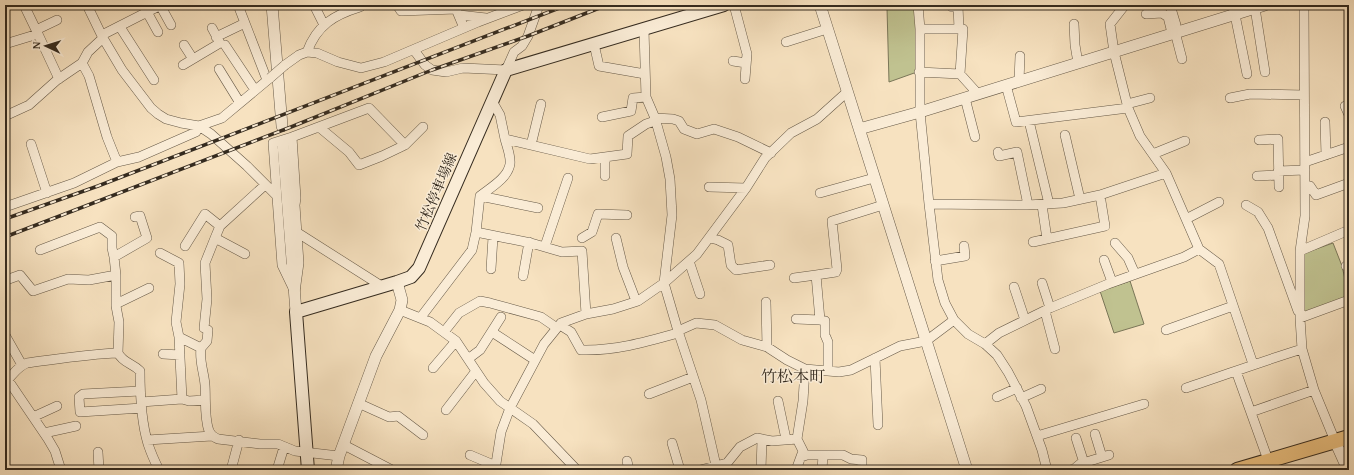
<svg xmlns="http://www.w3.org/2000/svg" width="1354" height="475" viewBox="0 0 1354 475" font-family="'Gentium Book Plus','Noto Serif JP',serif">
  <rect width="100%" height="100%" fill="#f7e2c0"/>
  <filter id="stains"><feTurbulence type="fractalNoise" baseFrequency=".005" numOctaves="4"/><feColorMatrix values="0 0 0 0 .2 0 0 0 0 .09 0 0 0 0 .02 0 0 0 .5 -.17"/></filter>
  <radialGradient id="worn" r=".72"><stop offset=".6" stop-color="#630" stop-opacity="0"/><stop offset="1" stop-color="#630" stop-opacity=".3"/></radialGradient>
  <!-- green -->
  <path fill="#c0c290" stroke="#7a7658" d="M886 5H917V72L889 82 887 8Z
    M1333 243 1342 266 1349 297 1302 314V254Z
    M1130 281 1144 324 1114 333 1100 291Z"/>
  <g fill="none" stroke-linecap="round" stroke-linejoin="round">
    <defs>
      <path id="minor" d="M87 5 103 38 122 70 151 108 158 114 166 119 181 123 199 126 211 134 247 166 277 196
        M160 5 171 25
        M238 5 267 80
        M314 5 324 25
        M397 5 401 11 456 9 464 28
        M734 5 747 54 745 79
        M918 5 920 29V112L929 204 938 280 945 303 954 320 968 334 985 344 997 355 1008 372 1026 406 1042 450 1047 470
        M1125 5 1110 24 1114 52 1128 108 1140 136 1166 173 1199 249 1219 264 1253 364
        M1170 5 1176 25
        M1233 5 1247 74
        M1304 5 1305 216 1300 251V318L1302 349 1314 390 1335 441
        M952 7 958 6 959 29
        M1255 8 1265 72
        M147 12 158 32
        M1146 14 1162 13 1168 17 1172 33
        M459 15 486 18
        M1074 24 1075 45 1078 63
        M120 27 154 80
        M920 29H963L960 74
        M36 30 57 20
        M644 30 646 97 655 118 666 157 670 179 672 215 664 283 678 331 701 400 717 470
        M1175 32 1182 59
        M38 34 59 79
        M102 35 161 5
        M216 37 245 23
        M786 42 827 29
        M5 44 38 34 24 5
        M594 44 599 66 645 74
        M184 45 193 59
        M225 45 255 90
        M414 50 425 65 432 70 446 72 463 68 506 70 514 52 522 46 528 36 539 5
        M307 52C317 25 334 15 360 7V5
        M733 61 746 63
        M82 63 89 76 107 137 117 162
        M183 65 220 43 212 28
        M285 65 299 55 307 52 317 53 338 62 361 68 384 62 478 22 523 5
        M219 69 240 103
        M919 72 960 74 978 94
        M1019 81 1020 56
        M1006 85 1016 122 1128 108
        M965 98 975 137
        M1230 98 1250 94 1304 95
        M492 101 500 115 505 139 590 159 627 154 628 136 646 124 655 121
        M1127 104 1150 98
        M1345 106 1349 115
        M5 116 29 105 57 80 82 63 88 52 103 38
        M602 117 631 111 633 98 646 97
        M655 118 673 119 679 121 684 129 697 134 714 129 738 137 771 153
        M1029 121 1049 204
        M1325 122 1326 155
        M1065 135 1080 199
        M292 137 296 198 295 205 299 263 295 292 282 265 273 143Z
        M292 137 369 108 405 145 382 156 359 165 349 152 319 127
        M505 139C507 147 511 156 510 164 508 178 490 188 480 196L476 232 531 243 562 252 582 251 586 314
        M1259 140 1278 139 1279 187
        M31 144 47 193
        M405 145 423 127
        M531 145 541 104
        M998 152 999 156 1017 152 1028 205
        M1153 154 1185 141
        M605 157V176
        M1305 162 1349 147
        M1278 171 1305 170
        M1257 176 1278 175
        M1305 186H1310L1316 195 1349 183
        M709 187 746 188
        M820 193 874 178
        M480 196 538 208
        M929 204 1027 205 1063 203 1100 195 1166 173
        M1042 205 1047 239
        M1246 205 1258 212 1268 228 1298 311
        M5 207 74 183 117 162 139 157 196 132 199 126 222 118 270 78
        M1186 219 1219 202
        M298 233 383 287
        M215 238 245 254
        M582 238 592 232 598 214 627 215
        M616 238 623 267 636 301
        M710 238 718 240 728 245 731 265 736 270 770 265
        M1033 242 1105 226 1100 195
        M1115 243 1128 258 1135 274
        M185 246 205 214 220 226
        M545 246 568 178
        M1300 251 1349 230
        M160 253 179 263 180 284 176 322 179 337 201 348C199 361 204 372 205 385 206 400 204 417 209 431 211 436 214 437 218 439L260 444H278L295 451 339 456
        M114 257 147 238 140 216 135 217
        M1104 260 1112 282
        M689 261 700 294
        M935 261 965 256 964 246
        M1346 266 1349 265
        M491 269 493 237
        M816 275 836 272 837 269 832 221 883 205
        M523 276 529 242
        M794 278 816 275 820 320 825 321V335L828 342V371
        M9 279 20 275 33 291 68 279 89 280 116 275
        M1042 283 1050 308
        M1014 287 1025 320
        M766 302 767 347
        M116 304 149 288
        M400 310 430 322 456 341 484 383 500 401 533 424 577 470
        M1045 311 1055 349
        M421 317 472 250 476 232
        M1300 318 1349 300
        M796 319 820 320
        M560 325 571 332 581 350C615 351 646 342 678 333
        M1166 330 1233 306
        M678 331 696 323 715 325 742 340 767 347 787 360 805 369 839 372 851 370 900 346 926 341 954 320
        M444 332 459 313 480 301 490 303 541 317 557 328
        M492 332 535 360
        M5 335 22 365
        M985 344 999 333 1050 308 1108 284 1184 257 1199 249
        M201 348 207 341 208 330 204 328 207 299 205 263 215 238 220 226 265 185
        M118 353C123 363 132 363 140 371 140 395 141 421 148 444 151 453 155 462 159 470
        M163 354 180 355
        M875 358 878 425
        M468 359 480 350 501 317
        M433 368 456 341
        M1236 371 1268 460
        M8 380 48 439 55 451 61 470
        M5 382C13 376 15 368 27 363 58 359 88 354 118 353L119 322 116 306V275L114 257 112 248V236L100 227 40 250
        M1186 388C1225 375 1263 361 1302 349
        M140 391 83 394 79 397 80 412 142 408
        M649 394 693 377
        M997 397 1017 388
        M1021 398 1041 389
        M182 399 189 401 205 400
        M778 401 786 439
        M141 402 182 399 179 337
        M358 403 389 417 398 416 423 435
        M446 410 476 371
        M1251 412 1314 390
        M33 417 57 406
        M44 433 76 426
        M1095 434 1102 457
        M1037 436 1144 404
        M1076 438 1084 463
        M147 440 212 436
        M672 443 680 470
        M344 445 392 470
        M98 452 99 470
        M470 455 496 466
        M801 457 807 455H843L851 459 862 460V470
        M627 461 629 470
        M761 469 762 440
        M231 470 239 440
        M277 470 284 447
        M423 470H424
        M495 470 501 432 510 408 544 344 561 323 586 314 613 309 638 301 664 283 697 254 746 188 765 158 791 133 817 119 847 92
        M700 470 727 463 740 447 757 438 772 441 797 439
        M796 470 803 451 797 439 803 401 805 369
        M822 470 823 455
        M1070 470 1074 469 1080 464 1109 455"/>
      <path id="tertiary" d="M272 5 282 126
        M820 5 967 470
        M859 129 920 112 1265 5
        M283 144 296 312
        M1335 441 1348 470
        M336 470 339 456 376 356 400 310 402 300 397 282"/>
      <path id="secondary" d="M308 470 296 312 397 282 411 277 419 268 506 70 724 5"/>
      <path id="trunk" d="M1237 470 1349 437"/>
    </defs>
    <!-- minor casing -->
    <use href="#minor" stroke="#665947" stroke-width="10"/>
    <!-- tertiary casing -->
    <use href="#tertiary" stroke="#665947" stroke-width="12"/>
    <!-- secondary casing -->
    <use href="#secondary" stroke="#352b1f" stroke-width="14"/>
    <!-- trunk casing -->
    <use href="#trunk" stroke="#352b1f" stroke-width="16"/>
    <!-- minor -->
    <use href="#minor" stroke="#faecd6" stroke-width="9"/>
    <!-- tertiary -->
    <use href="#tertiary" stroke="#faecd6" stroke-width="11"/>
    <!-- secondary -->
    <use href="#secondary" stroke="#faecd6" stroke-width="12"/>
    <!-- trunk -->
    <use href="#trunk" stroke="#ecc180" stroke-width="14"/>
    <defs>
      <path id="rail" d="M5 219 98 186 567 5
        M5 237 291 127 432 70 528 36 607 5"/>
    </defs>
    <!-- rail casing -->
    <use href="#rail" stroke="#352b1f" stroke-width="3.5"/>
    <!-- rail -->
    <use href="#rail" stroke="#faecd6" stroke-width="2" stroke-dasharray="6" stroke-linecap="butt"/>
    <defs>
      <path id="minor-bridge" d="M270 78 285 65"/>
    </defs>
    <!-- minor-bridge casing -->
    <use href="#minor-bridge" stroke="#665947" stroke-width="10" stroke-linecap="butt"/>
    <!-- minor-bridge -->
    <use href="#minor-bridge" stroke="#faecd6" stroke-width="9"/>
  </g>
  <g text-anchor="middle" stroke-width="3" stroke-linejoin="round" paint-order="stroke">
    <!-- street labels -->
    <g font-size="14" fill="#352b1f" stroke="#faecd6">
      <text transform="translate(436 192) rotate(-67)" y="5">竹松停車場線</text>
    </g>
    <!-- quarter labels -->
    <g font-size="16" fill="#352b1f" stroke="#faecd6">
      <text x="793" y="382">竹松本町</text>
    </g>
  </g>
  <!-- margin -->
  <rect width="1354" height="475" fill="none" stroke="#f7e2c0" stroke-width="20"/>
  <rect x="6" y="6" width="1342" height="463" fill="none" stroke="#352b1f" stroke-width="2"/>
  <rect x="10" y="10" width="1334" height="455" fill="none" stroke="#352b1f"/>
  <!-- north arrow -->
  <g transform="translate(46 46) rotate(274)" stroke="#faecd6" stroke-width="3" paint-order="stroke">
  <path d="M0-3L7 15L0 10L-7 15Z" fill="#352b1f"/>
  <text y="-6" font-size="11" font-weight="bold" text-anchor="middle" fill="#352b1f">N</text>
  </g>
  <rect width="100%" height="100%" filter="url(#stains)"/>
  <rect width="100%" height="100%" fill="url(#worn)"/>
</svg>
